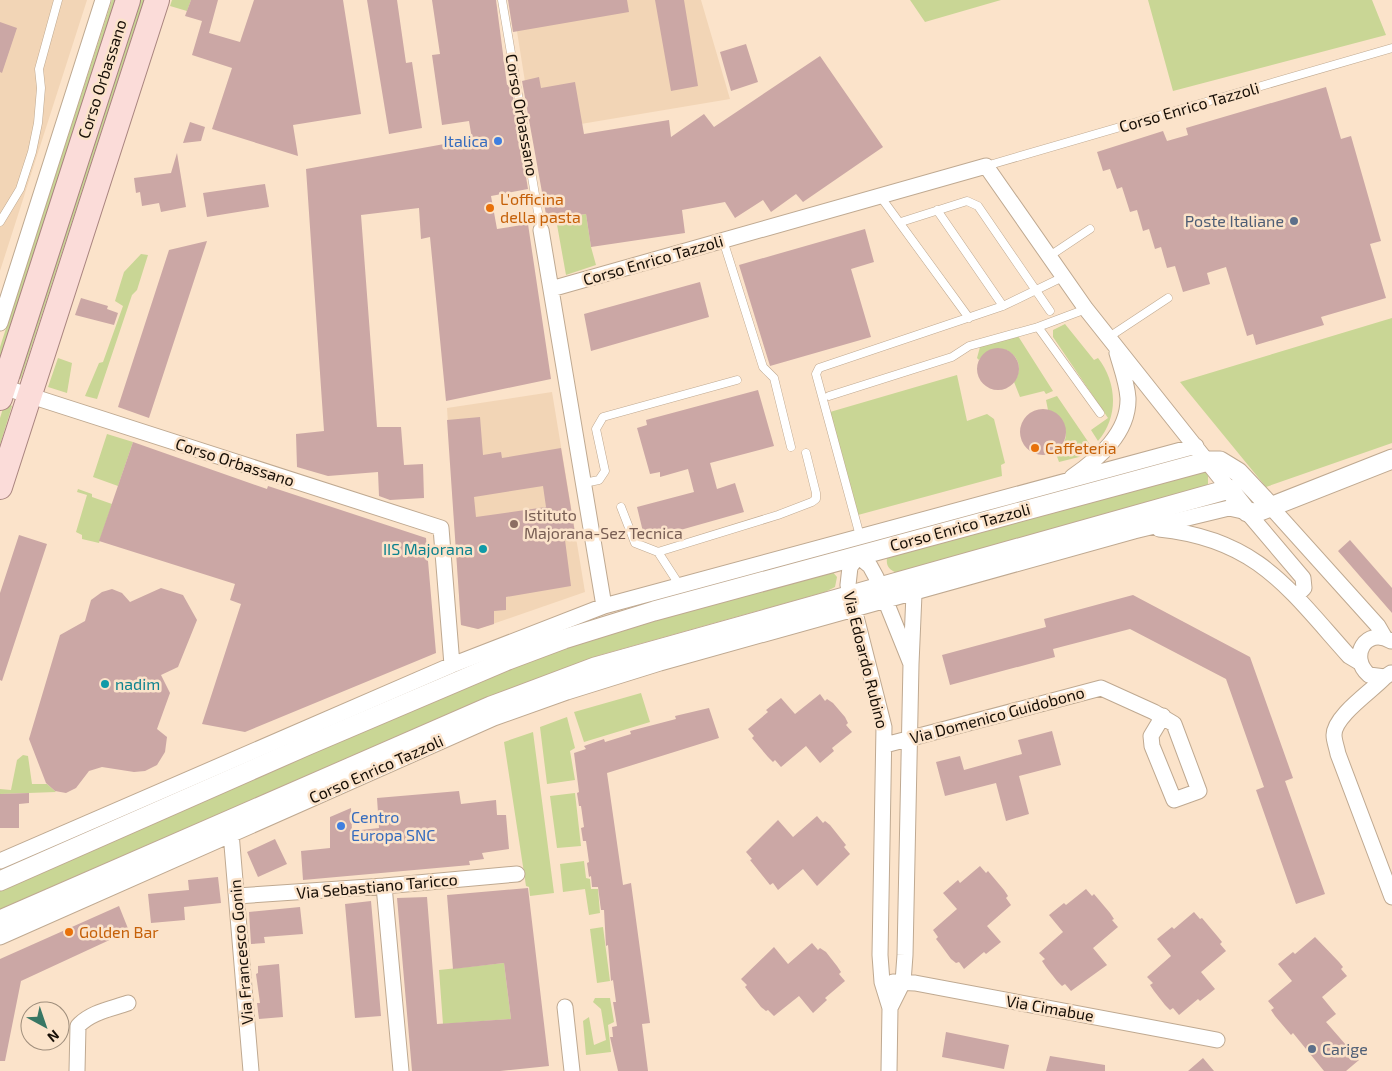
<svg xmlns="http://www.w3.org/2000/svg" width="1392" height="1071" viewBox="0 0 1392 1071" font-family="'Exo 2',sans-serif">
  <rect width="100%" height="100%" fill="#fbe3ca"/>
  <!-- built -->
  <path fill="#f2d5b6" d="M0 0H87L0 271Z
    M512 0H701L730 99 533 132Z
    M552 392 585 592 478 629 461 625 447 408Z"/>
  <!-- green -->
  <path fill="#c9d695" d="M112 0H117L0 363V347Z
    M137 0H144L21 379 16 377Z
    M172 0H191L187 11 170 6Z
    M910 0H1001L925 22Z
    M1148 0H1372L1386 35 1173 91Z
    M586 214 591 247 596 265 566 275 556 219Z
    M141 254 148 255 137 290 132 295 97 399 85 396 99 363 103 362 123 306 115 301 124 272Z
    M1392 318V443L1266 487 1180 382Z
    M1065 324 1094 360 1098 358C1117 382 1119 417 1098 441L1091 430 1108 418 1053 337V330Z
    M1018 336 1053 391 1046 394 1044 391 1020 397 1014 382C1031 358 999 334 979 360L977 358 980 347Z
    M58 358 72 363 67 393 48 387Z
    M957 375 967 421 987 414 994 419 1005 463 1001 465 1002 476 858 515 830 412Z
    M1057 396 1091 446 1079 457 1059 462 1055 451C1075 440 1064 417 1048 410L1046 400Z
    M5 402 12 406 0 445V418Z
    M107 434 133 442 118 486 93 477Z
    M1204 470 1208 476V484L1202 489 897 573C888 569 886 566 887 556Z
    M78 489 92 494V497L112 504 99 543 82 539V535L76 532 87 495 77 492Z
    M831 570 837 577 835 587 825 592 600 655 488 698 0 911V888L545 652Z
    M641 693 650 722 584 742 574 712Z
    M567 717 575 748 570 751 575 780 547 784 540 727Z
    M533 732 554 893 530 896 529 887 526 886 504 742Z
    M23 755 28 756 32 784H47L56 792 0 794V789L11 790 17 760Z
    M575 793 581 846 557 848 550 796Z
    M584 861 586 878 590 879 591 889H598L600 913 589 915 585 889 563 892 560 864Z
    M603 927 610 981 597 983 590 929Z
    M504 963 511 1019 443 1024 439 970Z
    M595 998H610L614 1022 608 1025 611 1052 586 1055 583 1021 589 1017 594 1045 606 1040 601 1009 593 1002Z"/>
  <!-- building -->
  <path fill="#cba7a5" fill-rule="evenodd" d="M191 0H218L209 33 240 42 254 0H343L361 114 293 125 298 156 212 129 232 68 192 55 202 21 185 16Z
    M367 0H397L406 63 412 62 422 128 389 134Z
    M432 0H496L507 85 511 84 528 189 491 196 497 229 528 224 551 379 446 401 430 237 421 239 419 208 361 215 377 427H401L404 465 423 464 424 498 390 500 379 496 378 472 328 476 297 467 296 434 324 431 306 169 472 139 469 121 442 125 432 55 440 54Z
    M508 0H627L629 12 513 32Z
    M655 0H684L698 86 671 91Z
    M0 22 17 28 2 73 0 72Z
    M746 44 758 82 731 91 720 52Z
    M820 56 883 147 803 202 796 194 771 212 763 200 735 218 725 202 682 210 685 233 591 247 586 214 547 220 522 81 539 77 541 88 575 82 584 134 669 120 671 137 704 114 714 127Z
    M1326 87 1341 139 1351 136 1381 241 1370 244 1386 298 1321 317 1324 325 1256 345 1253 334 1247 336 1226 267 1207 273 1210 284 1183 292 1175 266 1167 268 1161 247 1155 249 1149 229 1143 231 1137 210 1130 212 1122 187 1117 189 1110 169 1103 171 1097 152 1163 131 1167 141 1188 135 1186 128Z
    M190 122 205 127 201 141 183 143Z
    M177 153 186 207 161 212 159 203 142 206 140 192 136 193 134 178 171 173Z
    M265 184 269 207 207 217 203 193Z
    M865 229 874 262 851 269 871 337 770 366 739 265Z
    M207 241 149 418 118 407 169 250Z
    M700 282 709 317 591 351 584 314Z
    M81 298 108 306 107 309 118 313 114 325 75 315Z
    M977 369a21 21 0 1 1 42 0a21 21 0 1 1-42 0Z
    M758 390 774 446 710 463 717 489 735 483 744 512 645 540 637 507 694 492 688 469 660 477V472L650 474 637 428 647 425 646 420Z
    M1020 432a23 23 0 1 1 46 0a23 23 0 1 1-46 0Z
    M480 417 483 455 501 452 502 458 561 448 576 539 565 540 571 586 506 597V610L494 611V624L478 629 461 625 447 420ZM543 486 546 507 476 517 474 497Z
    M133 442 267 489 268 486 426 538 436 653 245 732 202 724 241 604 230 600 235 584 99 541Z
    M19 535 47 544 2 681 0 680V593Z
    M1350 540 1392 588V613L1338 551Z
    M161 588 183 595 197 620 178 667 161 675 170 693 157 729 167 737 165 752 157 765 145 771 134 772 102 767 89 771 76 788 66 793 55 791 46 783 29 739 60 635 85 621 91 600 102 592 112 589 122 593 130 602Z
    M1133 595 1250 657 1293 778 1285 781 1325 894 1296 904 1256 790 1264 787 1226 679 1130 629 1053 649 1055 657 950 685 942 655 1046 627 1044 619Z
    M820 694 825 701 827 699 833 703 845 717 848 723 846 725 852 732 832 748 834 751 820 763 806 746 781 767 775 760 773 762 768 757 752 738 754 736 748 729 768 712 766 710 781 698 795 714Z
    M709 708 719 738 607 773 623 885 631 883 650 1023 642 1024 648 1071H618L610 1037H613L612 1027 617 1026 613 1002H616L613 980 611 981 608 945 606 946 604 910H601L598 887H592L591 876 589 877 587 863 589 862 586 841H583L581 828 584 827 581 806H579L577 793 579 792 574 753 586 749 584 746 604 739 605 742 631 734 630 731 676 719 675 716Z
    M1052 731 1061 765 1019 776 1029 814 1006 821 996 783 945 796 936 762 960 756 964 770 1022 754 1018 740Z
    M459 791 461 804 496 800 497 815H506L509 849 482 853 484 859 469 861 470 865 303 880 301 851 330 848V817L351 808 352 831 379 828 377 798Z
    M29 793V803L19 804V828H0V794Z
    M817 816 823 823 825 821 830 825 846 845 844 847 850 854 817 886 803 869 778 890 773 883 770 885 750 860 752 859 746 852 778 820 793 837Z
    M275 839 287 864 258 877 247 852Z
    M980 866 986 873 988 871 1004 890 1008 896 1006 898 1011 905 987 926 1001 942 986 954 984 952 964 969 959 962 956 963 951 959 940 944 936 939 938 937 933 930 957 909 943 893 958 880 960 883Z
    M218 877 221 903 184 907 185 920 151 923 148 894 189 890 188 880Z
    M528 888 549 1066 500 1071H412L397 898 427 897 437 1024 511 1019 504 963 453 969 447 895Z
    M1086 889 1092 896 1094 894 1110 913 1114 919 1112 920 1118 927 1093 948 1107 965 1071 991 1065 984 1062 986 1057 981 1046 967 1042 961 1045 959 1039 953 1063 932 1049 915 1064 903 1066 905Z
    M371 901 381 1016 355 1018 345 904Z
    M119 906 129 931 21 981 5 1061H0V959Z
    M300 907 303 934 264 937 265 943 251 944 249 912Z
    M1194 912 1200 919 1202 918 1218 937 1222 942 1220 944 1226 951 1201 972 1215 989 1200 1001 1198 999 1179 1015 1173 1008 1170 1010 1165 1005 1154 991 1150 985 1153 983 1147 977 1171 956 1157 939 1172 927 1174 929Z
    M1315 937 1339 962 1343 967 1341 969 1347 976 1322 997 1336 1014 1326 1022 1359 1060 1346 1071H1324L1293 1033 1291 1035 1275 1016 1271 1010 1274 1008 1268 1001 1292 981 1278 964 1293 952 1295 954Z
    M812 943 818 950 820 948 826 952 837 966 841 972 839 974 845 981 825 998 827 1000 813 1013 799 996 774 1016 768 1010 766 1011 761 1007 745 987 747 985 741 979 774 947 788 964Z
    M279 964 283 1017 259 1019 257 1003H260L256 974 258 973V966Z
    M946 1032 1009 1045 1004 1069 942 1057Z
    M1050 1056 1105 1065V1071H1046Z
    M1203 1058 1214 1071H1188Z"/>
  <g fill="none" stroke-linecap="round" stroke-linejoin="round">
    <defs>
      <path id="service" d="M502 0 541 230
        M986 166 1392 48
        M880 196 969 318
        M937 210 1003 306
        M0 222 20 189 32 152 38 123 41 88 39 69 58 0
        M901 222 967 201 978 206 1050 311
        M723 240 763 367 774 378 791 447
        M1048 257 1090 229
        M1038 327 1100 413
        M1109 337 1168 298
        M829 396 952 357 969 346 1038 327 1086 309
        M584 483 599 480 605 471 596 429 603 417 737 380
        M621 507 635 543 658 552 680 586
        M860 536 816 374 819 368 1003 306 1063 277
        M658 552 778 515 812 502 816 499V493L806 453"/>
      <path id="minor" d="M541 230 604 606
        M551 289 986 166 1086 309 1229 489
        M0 323 103 0
        M3 387 441 528 452 665
        M1072 477C1098 459 1129 433 1128 398 1127 383 1121 367 1117 353
        M1270 506 1378 626 1385 638
        M1159 529C1257 539 1288 588 1349 656L1359 662
        M1391 673 1385 677 1369 675C1348 657 1366 626 1391 641
        M1385 677C1372 691 1334 716 1334 735 1334 741 1337 748 1338 754L1392 897
        M885 745 1101 688 1154 712 1174 724 1199 791 1174 800 1152 746 1151 736 1163 716
        M231 833 251 1071
        M0 861 452 665 604 606 1196 446
        M384 886 401 1071
        M237 896 384 886 517 874
        M0 937 494 718 567 692 660 663 1134 531 1229 508 1247 512 1303 578 1304 588 1296 596
        M893 982 915 983 1217 1040
        M565 1007 572 1071
        M890 1008 903 982 905 955 911 664 914 594
        M77 1071 78 1026C91 1012 111 1009 128 1003
        M889 1071 890 1008 882 982 880 955 884 727 848 585 850 567 858 556 870 566 876 577 911 664"/>
      <path id="tertiary" d="M0 881 306 746 508 660 564 639 654 611 1208 461H1220L1238 472 1270 506
        M0 920 491 706 595 667 1229 489 1247 512 1255 513 1392 459"/>
      <path id="primary" d="M0 398 128 0
        M0 487 157 0"/>
    </defs>
    <!-- service casing -->
    <use href="#service" stroke="#bfa991" stroke-width="9"/>
    <!-- minor casing -->
    <use href="#minor" stroke="#bfa991" stroke-width="17"/>
    <!-- tertiary casing -->
    <use href="#tertiary" stroke="#bfa991" stroke-width="21"/>
    <!-- primary casing -->
    <use href="#primary" stroke="#a9847f" stroke-width="26"/>
    <!-- service -->
    <use href="#service" stroke="#fff" stroke-width="8"/>
    <!-- minor -->
    <use href="#minor" stroke="#fff" stroke-width="15"/>
    <!-- tertiary -->
    <use href="#tertiary" stroke="#fff" stroke-width="19"/>
    <!-- primary -->
    <use href="#primary" stroke="#fbdcd9" stroke-width="24"/>
  </g>
  <!-- markers -->
  <g fill="#3f7fe0" stroke="#fbe3ca" stroke-width="2">
    <circle cx="498" cy="141" r="5"/>
    <circle cx="341" cy="826" r="5"/>
  </g>
  <g fill="#e8710a" stroke="#fbe3ca" stroke-width="2">
    <circle cx="490" cy="208" r="5"/>
    <circle cx="1035" cy="448" r="5"/>
    <circle cx="69" cy="932" r="5"/>
  </g>
  <g fill="#5c6f8a" stroke="#fbe3ca" stroke-width="2">
    <circle cx="1294" cy="221" r="5"/>
    <circle cx="1312" cy="1049" r="5"/>
  </g>
  <circle fill="#8d6e63" stroke="#fbe3ca" stroke-width="2" cx="514" cy="524" r="5"/>
  <g fill="#0f9aa8" stroke="#fbe3ca" stroke-width="2">
    <circle cx="483" cy="549" r="5"/>
    <circle cx="105" cy="684" r="5"/>
  </g>
  <g text-anchor="middle" stroke-width="5" stroke-linejoin="round" paint-order="stroke">
    <!-- street labels -->
    <g font-size="16" fill="#160e06" stroke="#fbe3ca">
      <text transform="translate(102 79) rotate(-72)" y="6">Corso Orbassano</text>
      <text transform="translate(1189 107) rotate(-16)" y="6">Corso Enrico Tazzoli</text>
      <text transform="translate(522 115) rotate(80)" y="6">Corso Orbassano</text>
      <text transform="translate(653 260) rotate(-16)" y="6">Corso Enrico Tazzoli</text>
      <text transform="translate(235 462) rotate(18)" y="6">Corso Orbassano</text>
      <text transform="translate(960 527) rotate(-15)" y="6">Corso Enrico Tazzoli</text>
      <text transform="translate(866 660) rotate(76)" y="6">Via Edoardo Rubino</text>
      <text transform="translate(997 715) rotate(-15)" y="6">Via Domenico Guidobono</text>
      <text transform="translate(376 769) rotate(-24)" y="6">Corso Enrico Tazzoli</text>
      <text transform="translate(377 886) rotate(-5)" y="6">Via Sebastiano Taricco</text>
      <text transform="translate(241 952) rotate(-95)" y="6">Via Francesco Gonin</text>
      <text transform="translate(1050 1008) rotate(10)" y="6">Via Cimabue</text>
    </g>
    <!-- shop labels -->
    <g font-size="16" fill="#366cbe" stroke="#fbe3ca" text-anchor="end">
      <text x="488" y="147">Italica</text>
      <text x="351" y="823" text-anchor="start">Centro<tspan x="351" dy="18">Europa SNC</tspan></text>
    </g>
    <!-- food labels -->
    <g font-size="16" fill="#c56008" stroke="#fbe3ca" text-anchor="start">
      <text x="500" y="205">L'officina<tspan x="500" dy="18">della pasta</tspan></text>
      <text x="1045" y="454">Caffeteria</text>
      <text x="79" y="938">Golden Bar</text>
    </g>
    <!-- service labels -->
    <g font-size="16" fill="#4e5e75" stroke="#fbe3ca" text-anchor="end">
      <text x="1284" y="227">Poste Italiane</text>
      <text x="1322" y="1055" text-anchor="start">Carige</text>
    </g>
    <!-- education labels -->
    <g font-size="16" fill="#785e54" stroke="#fbe3ca" text-anchor="start">
      <text x="524" y="521">Istituto<tspan x="524" dy="18">Majorana-Sez Tecnica</tspan></text>
    </g>
    <!-- culture labels -->
    <g font-size="16" fill="#0d838f" stroke="#fbe3ca" text-anchor="end">
      <text x="473" y="555">IIS Majorana</text>
      <text x="115" y="690" text-anchor="start">nadim</text>
    </g>
  </g>
  <!-- north arrow -->
  <g transform="translate(45 1026) rotate(140)"><circle r="24" fill="#fbe3ca" stroke="#9f8e7c"/>
  <path d="M0-4L9 19L0 12L-9 19Z" fill="#387764"/>
  <text y="-8" font-size="14" font-weight="bold" text-anchor="middle" fill="#160e06">N</text>
  </g>
</svg>
